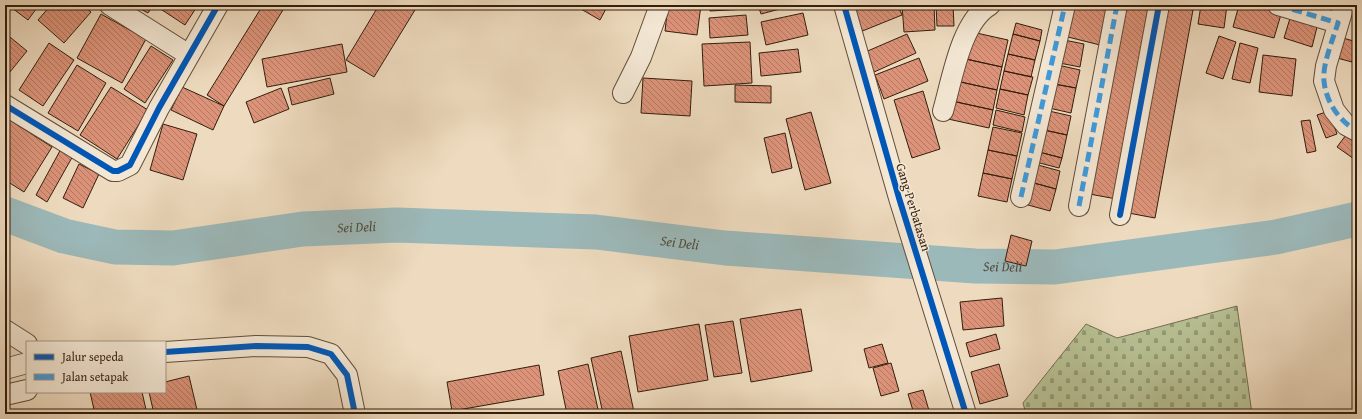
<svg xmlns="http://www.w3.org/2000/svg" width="1362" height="419" viewBox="0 0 1362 419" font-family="'Gentium Book Plus',serif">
  <defs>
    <pattern id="cemetery-stones" width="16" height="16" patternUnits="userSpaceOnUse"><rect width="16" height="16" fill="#b7c093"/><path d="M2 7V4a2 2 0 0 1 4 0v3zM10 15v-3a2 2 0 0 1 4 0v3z" fill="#959b76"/></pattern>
    <pattern id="building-back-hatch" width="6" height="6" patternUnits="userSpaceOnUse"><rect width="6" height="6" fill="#dc9379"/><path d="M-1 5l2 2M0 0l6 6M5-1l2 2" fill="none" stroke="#b37762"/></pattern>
  </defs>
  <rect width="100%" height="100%" fill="#eedbbf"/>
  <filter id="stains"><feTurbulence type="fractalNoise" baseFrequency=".005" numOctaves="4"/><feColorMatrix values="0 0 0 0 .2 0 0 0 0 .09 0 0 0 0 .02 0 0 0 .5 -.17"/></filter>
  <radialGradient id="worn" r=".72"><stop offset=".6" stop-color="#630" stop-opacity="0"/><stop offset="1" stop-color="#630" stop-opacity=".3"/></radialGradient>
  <!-- cemetery -->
  <path fill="url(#cemetery-stones)" stroke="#756f50" d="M1237 306 1252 414H1026L1023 403 1086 324 1117 338Z"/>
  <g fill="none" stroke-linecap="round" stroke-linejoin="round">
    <!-- river -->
    <path stroke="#9cb9ba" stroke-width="35" id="s1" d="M5 214 64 236 115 247 173 248 303 229 397 225 596 232 725 248 975 266 1055 267 1276 237 1357 219"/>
  </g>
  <!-- building -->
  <path fill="url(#building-back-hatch)" stroke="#331e0c" d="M8 5H39L28 20Z
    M51 5H83L91 12 64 43 38 20Z
    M133 5H153L148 13Z
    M161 5H198L185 25 159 8Z
    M263 5H286L224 106 207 95Z
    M379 5H418L374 77 346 60Z
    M574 5H608L600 20Z
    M668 5H701L697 35 665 31Z
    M710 5H748V9L710 11Z
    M758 5H795L761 14Z
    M849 5H898L902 15 860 32Z
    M902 5H934L935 30 904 32Z
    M936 5H953L954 26H937Z
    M1071 5H1113L1104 46 1064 36Z
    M1119 5H1141L1158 8 1122 200 1084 193Z
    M1166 5 1193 10 1155 218 1123 212Z
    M1181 5H1193V8Z
    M1201 5H1227L1224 28 1198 24Z
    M1239 5H1261L1282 11 1274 38 1233 27Z
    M1297 5H1333L1330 15Z
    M803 13 808 35 766 45 761 22Z
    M101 14 146 39 122 83 77 58Z
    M746 15 748 35 710 38 709 18Z
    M1291 15 1318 23 1312 47 1284 38Z
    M1016 23 1042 30 1040 41 1013 34Z
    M972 32 1008 40 1002 67 966 59Z
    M5 33 27 51 5 78Z
    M907 34 916 53 872 73 863 53Z
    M1013 34 1040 41 1035 60 1008 54Z
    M1219 36 1236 42 1223 79 1206 73Z
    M1343 38 1357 42 1352 62 1337 58Z
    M1059 39 1084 44 1080 67 1054 62Z
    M750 42 752 83 704 86 702 44Z
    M49 43 74 60 43 106 19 90Z
    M1240 43 1258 48 1250 83 1232 79Z
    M342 44 347 72 267 87 262 59Z
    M151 46 173 60 145 103 124 89Z
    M798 49 801 72 761 76 759 53Z
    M1008 54 1035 60 1031 77 1004 71Z
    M1263 55 1296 59 1292 96 1259 92Z
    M919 58 928 81 884 99 875 75Z
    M961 58 1002 67 997 90 956 81Z
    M77 65 106 83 78 131 48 113Z
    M1058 65 1080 70 1076 88 1054 84Z
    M1004 71 1033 77 1028 95 1000 89Z
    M330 78 334 94 292 105 288 88Z
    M643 78 692 81 690 116 641 113Z
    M956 81 997 90 993 110 952 101Z
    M1054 84 1076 88 1071 113 1049 108Z
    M735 85 771 86V103L735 102Z
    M111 87 148 110 117 159 80 135Z
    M182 87 224 106 213 130 171 110Z
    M281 88 289 109 254 123 246 102Z
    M1000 89 1028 95 1024 115 996 108Z
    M923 91 940 149 912 158 894 100Z
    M952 101 993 110 989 128 948 119Z
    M996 110 1025 117 1022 132 993 125Z
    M1049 111 1071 116 1067 135 1044 130Z
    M1329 111 1337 134 1326 138 1317 115Z
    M811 112 831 183 805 190 786 119Z
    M5 117 52 147 24 192 5 180Z
    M1310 120 1316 151 1307 153 1301 121Z
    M163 124 197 134 183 180 150 170Z
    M993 127 1022 133 1017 156 988 150Z
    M1044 130 1067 135 1062 158 1039 152Z
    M785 133 792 168 772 173 764 138Z
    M1346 135 1357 143V161L1337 147Z
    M62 147 74 154 47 202 36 195Z
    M988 150 1017 156 1012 179 983 173Z
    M1039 152 1062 158 1059 168 1036 162Z
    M79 164 99 174 83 208 63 198Z
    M1038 165 1060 171 1056 189 1034 183Z
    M983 173 1012 179 1007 202 978 196Z
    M1034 183 1056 189 1050 211 1028 205Z
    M1011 235 1032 241 1026 266 1005 261Z
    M1002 298 1004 326 963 330 960 302Z
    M801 309 812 371 751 382 740 319Z
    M733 321 742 373 714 377 705 325Z
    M699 324 708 380 638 392 629 336Z
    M996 334 1000 349 970 357 966 343Z
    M882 344 888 363 869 368 864 349Z
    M621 351 634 412 603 414 591 358Z
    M891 363 899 391 881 396 873 368Z
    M588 364 599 414H567L558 371Z
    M999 364 1008 396 980 404 971 372Z
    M539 365 544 395 452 411 447 382Z
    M189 376 198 414H154L149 392H165V382Z
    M923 390 930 414H914L908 394Z
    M90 392H142L147 414H95Z"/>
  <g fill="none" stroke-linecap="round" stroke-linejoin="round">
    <defs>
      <path id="minor" d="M110 5 189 55
        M844 5 899 198 966 414
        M1278 5 1338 23
        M1344 5 1326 66 1324 81 1334 110 1346 125 1357 131
        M623 93 641 57 660 5
        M5 105 113 171H118L130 165 159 108 218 5
        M943 111C952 80 961 21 990 5
        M1021 197 1065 5
        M1079 206 1117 5
        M1120 215 1159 5
        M5 330 27 344
        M165 352 256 346 308 347 331 354 347 375 355 414
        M5 369 27 363
        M5 395 27 390"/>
    </defs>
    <!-- minor casing -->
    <use href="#minor" stroke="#624d39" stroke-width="22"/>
    <!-- minor -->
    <use href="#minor" stroke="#f4e8d5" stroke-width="20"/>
    <!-- quiet -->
    <path stroke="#3e9bde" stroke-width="5" stroke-dasharray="10 5" stroke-linecap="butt" d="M1278 5 1338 23C1333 39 1322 65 1324 81 1326 102 1339 121 1357 131
      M1021 197 1065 5
      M1079 206 1117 5"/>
    <defs>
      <path id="cycleway" d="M844 5 899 198 966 414
        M5 105 113 171H118L130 165 159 108 218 5
        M1120 215 1159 5
        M165 352 256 346 308 347 331 354 347 375 355 414"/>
    </defs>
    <!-- cycleway casing -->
    <use href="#cycleway" stroke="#f4e8d5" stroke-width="8"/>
    <!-- cycleway -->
    <use href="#cycleway" stroke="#0057b8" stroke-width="6"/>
  </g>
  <g text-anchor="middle" stroke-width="3" stroke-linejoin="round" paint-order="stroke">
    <!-- street labels -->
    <g font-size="13" fill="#331e0c" stroke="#f4e8d5">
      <text transform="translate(914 207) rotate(73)" y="5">Gang Perbatasan</text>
    </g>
    <!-- water labels -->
    <g font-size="14" font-style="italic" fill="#524c40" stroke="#f4e8d5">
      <text dy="5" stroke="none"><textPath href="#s1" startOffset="358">Sei Deli</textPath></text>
      <text dy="5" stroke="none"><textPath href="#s1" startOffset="682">Sei Deli</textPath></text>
      <text dy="5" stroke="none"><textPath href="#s1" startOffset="1006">Sei Deli</textPath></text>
    </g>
  </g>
  <!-- margin -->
  <rect width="1362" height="419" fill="none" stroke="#eedbbf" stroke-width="20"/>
  <rect x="6" y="6" width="1350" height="407" fill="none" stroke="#331e0c" stroke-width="2"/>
  <rect x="10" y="10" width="1342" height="399" fill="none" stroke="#331e0c"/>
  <!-- legend -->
  <rect x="26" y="341" width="140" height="52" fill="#f4e8d5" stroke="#a79785"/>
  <rect x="34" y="354" width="20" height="6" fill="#0057b8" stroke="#a79785"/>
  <text x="62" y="361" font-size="12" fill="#331e0c">Jalur sepeda</text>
  <rect x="34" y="374" width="20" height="6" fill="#3e9bde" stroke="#a79785"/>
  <text x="62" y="381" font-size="12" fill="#331e0c">Jalan setapak</text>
  <rect width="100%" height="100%" filter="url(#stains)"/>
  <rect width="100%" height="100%" fill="url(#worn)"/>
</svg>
